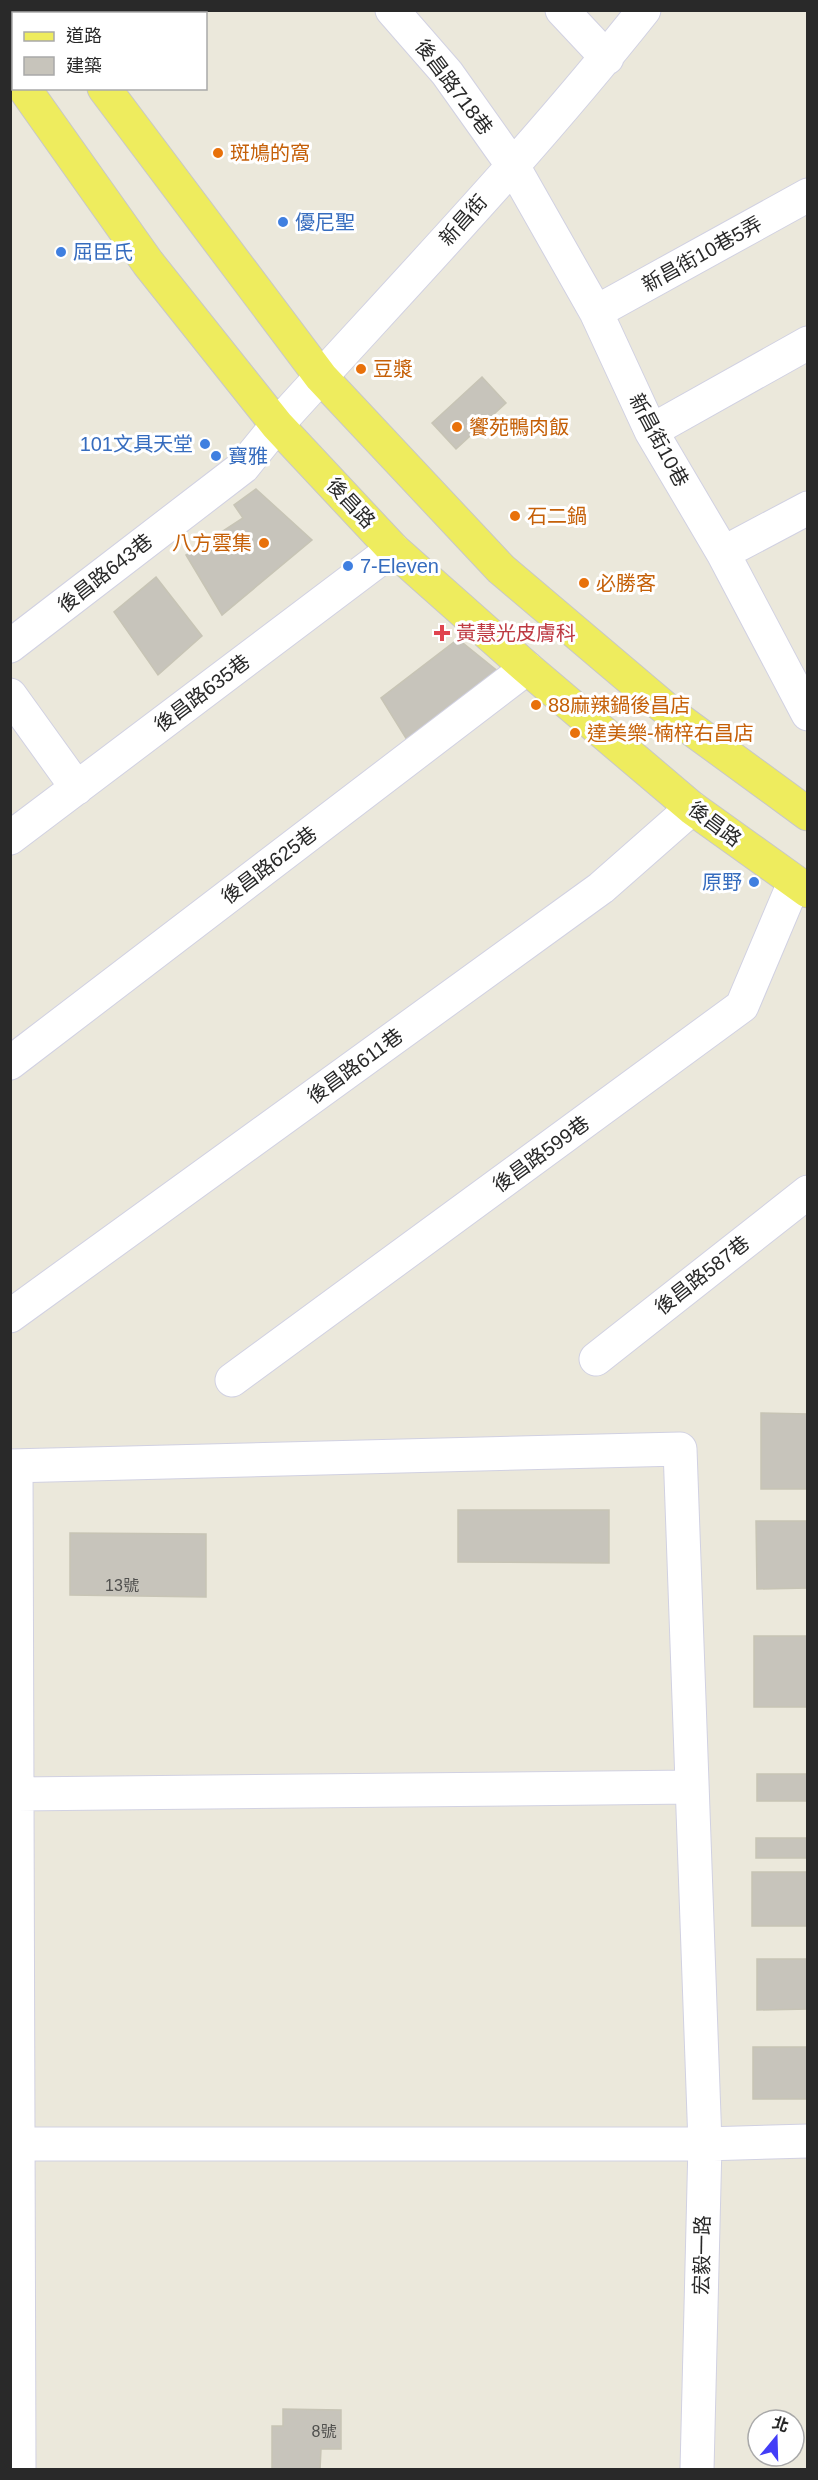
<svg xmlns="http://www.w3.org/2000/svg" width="818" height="2480" viewBox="0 0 818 2480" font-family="Arial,'Noto Sans TC',sans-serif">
  <rect width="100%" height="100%" fill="#ebe8db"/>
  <!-- building -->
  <path fill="#c7c4bb" stroke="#c7c4b5" stroke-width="1.5" d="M482 377 506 403 456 449 432 423Z
    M256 489 312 540 222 615 186 555 243 518 234 505Z
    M156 577 202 636 158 675 114 612Z
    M458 639 500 673 407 740 381 698Z
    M761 1413 808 1414V1489H761Z
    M458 1510H609V1563L458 1562Z
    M756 1521H808V1588L757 1589Z
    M70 1533 206 1534V1597L70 1595Z
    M754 1636H808V1707H754Z
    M757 1774H808V1801H757Z
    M756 1838H808V1858H756Z
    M752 1872H808V1926H752Z
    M757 1959H808V2009L757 2010Z
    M753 2047H808V2099H753Z
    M283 2409 341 2410V2449H321L320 2470H272V2426H283Z"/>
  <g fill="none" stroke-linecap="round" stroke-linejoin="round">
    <defs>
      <path id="minor" d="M392 10 447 73 513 166 596 312 651 431 723 553 808 714
        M562 10 607 58
        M10 75 14 73
        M596 312 808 195
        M651 431 808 343
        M723 553 808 508
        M10 646 243 467 277 425C401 288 529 155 644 10
        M10 695 77 788
        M10 838 393 549
        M10 1063 527 668
        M10 1316 601 888 692 808
        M596 1359 808 1192
        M232 1380 742 1006 794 883
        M10 1466 680 1449 705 2144H10
        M16 1466 19 2470
        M17 1794 692 1787
        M697 2470 705 2144 808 2141"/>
      <path id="major" d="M53 10 55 14
        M24 88 148 263 277 425 393 549 527 668 692 808 808 891
        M104 88 321 377 501 569 678 719 808 814"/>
    </defs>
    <!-- minor casing -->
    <use href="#minor" stroke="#d1d1e2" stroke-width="35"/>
    <!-- major casing -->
    <use href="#major" stroke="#c7c7c7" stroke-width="35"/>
    <!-- minor -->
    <use href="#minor" stroke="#fff" stroke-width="33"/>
    <!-- major -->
    <use href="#major" stroke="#eeec5e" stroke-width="33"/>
  </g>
  <!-- markers -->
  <g fill="#e8710a" stroke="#fff" stroke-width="2">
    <circle cx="218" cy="153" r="6"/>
    <circle cx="361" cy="369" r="6"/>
    <circle cx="457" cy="427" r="6"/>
    <circle cx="515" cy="516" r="6"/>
    <circle cx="264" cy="543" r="6"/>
    <circle cx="584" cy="583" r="6"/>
    <circle cx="536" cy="705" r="6"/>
    <circle cx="575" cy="733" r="6"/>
  </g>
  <g fill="#3f7fe0" stroke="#fff" stroke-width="2">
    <circle cx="283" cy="222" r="6"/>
    <circle cx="61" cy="252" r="6"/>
    <circle cx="205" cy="444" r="6"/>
    <circle cx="216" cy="456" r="6"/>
    <circle cx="348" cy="566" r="6"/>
    <circle cx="754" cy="882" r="6"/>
  </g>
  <path fill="#e0444e" stroke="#fff" stroke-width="2" d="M439 624h6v6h6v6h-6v6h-6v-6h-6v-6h6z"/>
  <g text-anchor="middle" stroke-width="6" stroke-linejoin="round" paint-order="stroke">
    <!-- number labels -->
    <g font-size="16" fill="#50504e">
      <text x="122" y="1591">13號</text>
      <text x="324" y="2437">8號</text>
    </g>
    <!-- street labels -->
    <g font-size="20" fill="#292929" stroke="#fff">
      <text transform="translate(454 87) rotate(53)" y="7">後昌路718巷</text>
      <text transform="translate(463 220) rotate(-48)" y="7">新昌街</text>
      <text transform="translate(702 254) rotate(-29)" y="7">新昌街10巷5弄</text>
      <text transform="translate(659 440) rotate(62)" y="7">新昌街10巷</text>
      <text transform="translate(351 503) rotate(47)" y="7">後昌路</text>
      <text transform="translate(105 573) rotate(-38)" y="7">後昌路643巷</text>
      <text transform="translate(202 693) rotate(-37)" y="7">後昌路635巷</text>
      <text transform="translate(715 824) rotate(37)" y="7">後昌路</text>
      <text transform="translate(269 865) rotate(-37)" y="7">後昌路625巷</text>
      <text transform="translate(355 1066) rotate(-36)" y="7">後昌路611巷</text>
      <text transform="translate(541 1154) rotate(-36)" y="7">後昌路599巷</text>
      <text transform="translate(702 1275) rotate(-38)" y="7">後昌路587巷</text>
      <text transform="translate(702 2255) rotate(-89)" y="7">宏毅一路</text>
    </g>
    <!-- food labels -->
    <g font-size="20" fill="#c56008" stroke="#fff" text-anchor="start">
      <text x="230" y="160">斑鳩的窩</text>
      <text x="373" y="376">豆漿</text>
      <text x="469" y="434">饗苑鴨肉飯</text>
      <text x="527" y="523">石二鍋</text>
      <text x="252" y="550" text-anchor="end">八方雲集</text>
      <text x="596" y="590">必勝客</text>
      <text x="548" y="712">88麻辣鍋後昌店</text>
      <text x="587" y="740">達美樂-楠梓右昌店</text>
    </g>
    <!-- shop labels -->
    <g font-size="20" fill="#366cbe" stroke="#fff" text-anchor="start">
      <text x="295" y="229">優尼聖</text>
      <text x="73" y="259">屈臣氏</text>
      <text x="193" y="451" text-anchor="end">101文具天堂</text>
      <text x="228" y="463">寶雅</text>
      <text x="360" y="573">7-Eleven</text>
      <text x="742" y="889" text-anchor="end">原野</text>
    </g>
    <!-- health labels -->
    <g font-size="20" fill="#be3a42" stroke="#fff" text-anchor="start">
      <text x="456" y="640">黃慧光皮膚科</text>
    </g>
  </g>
  <!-- border -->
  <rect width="818" height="2480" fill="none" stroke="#292929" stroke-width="24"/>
  <!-- legend -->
  <rect x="12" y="12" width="195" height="78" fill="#ffffff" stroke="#a9a9a9" stroke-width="1.5"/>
  <rect x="24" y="32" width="30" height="9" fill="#eeec5e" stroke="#a9a9a9" stroke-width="1.5"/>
  <text x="66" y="42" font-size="18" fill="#292929">道路</text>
  <rect x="24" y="57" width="30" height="18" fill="#c7c4bb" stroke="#a9a9a9" stroke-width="1.5"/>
  <text x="66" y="72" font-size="18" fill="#292929">建築</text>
  <!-- north arrow -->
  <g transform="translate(776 2438) rotate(19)"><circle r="28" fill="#ffffff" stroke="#a9a9a9" stroke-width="1.5"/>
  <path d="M0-4.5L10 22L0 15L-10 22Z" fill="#433df7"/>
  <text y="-9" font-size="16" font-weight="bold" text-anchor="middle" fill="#292929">北</text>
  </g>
</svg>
